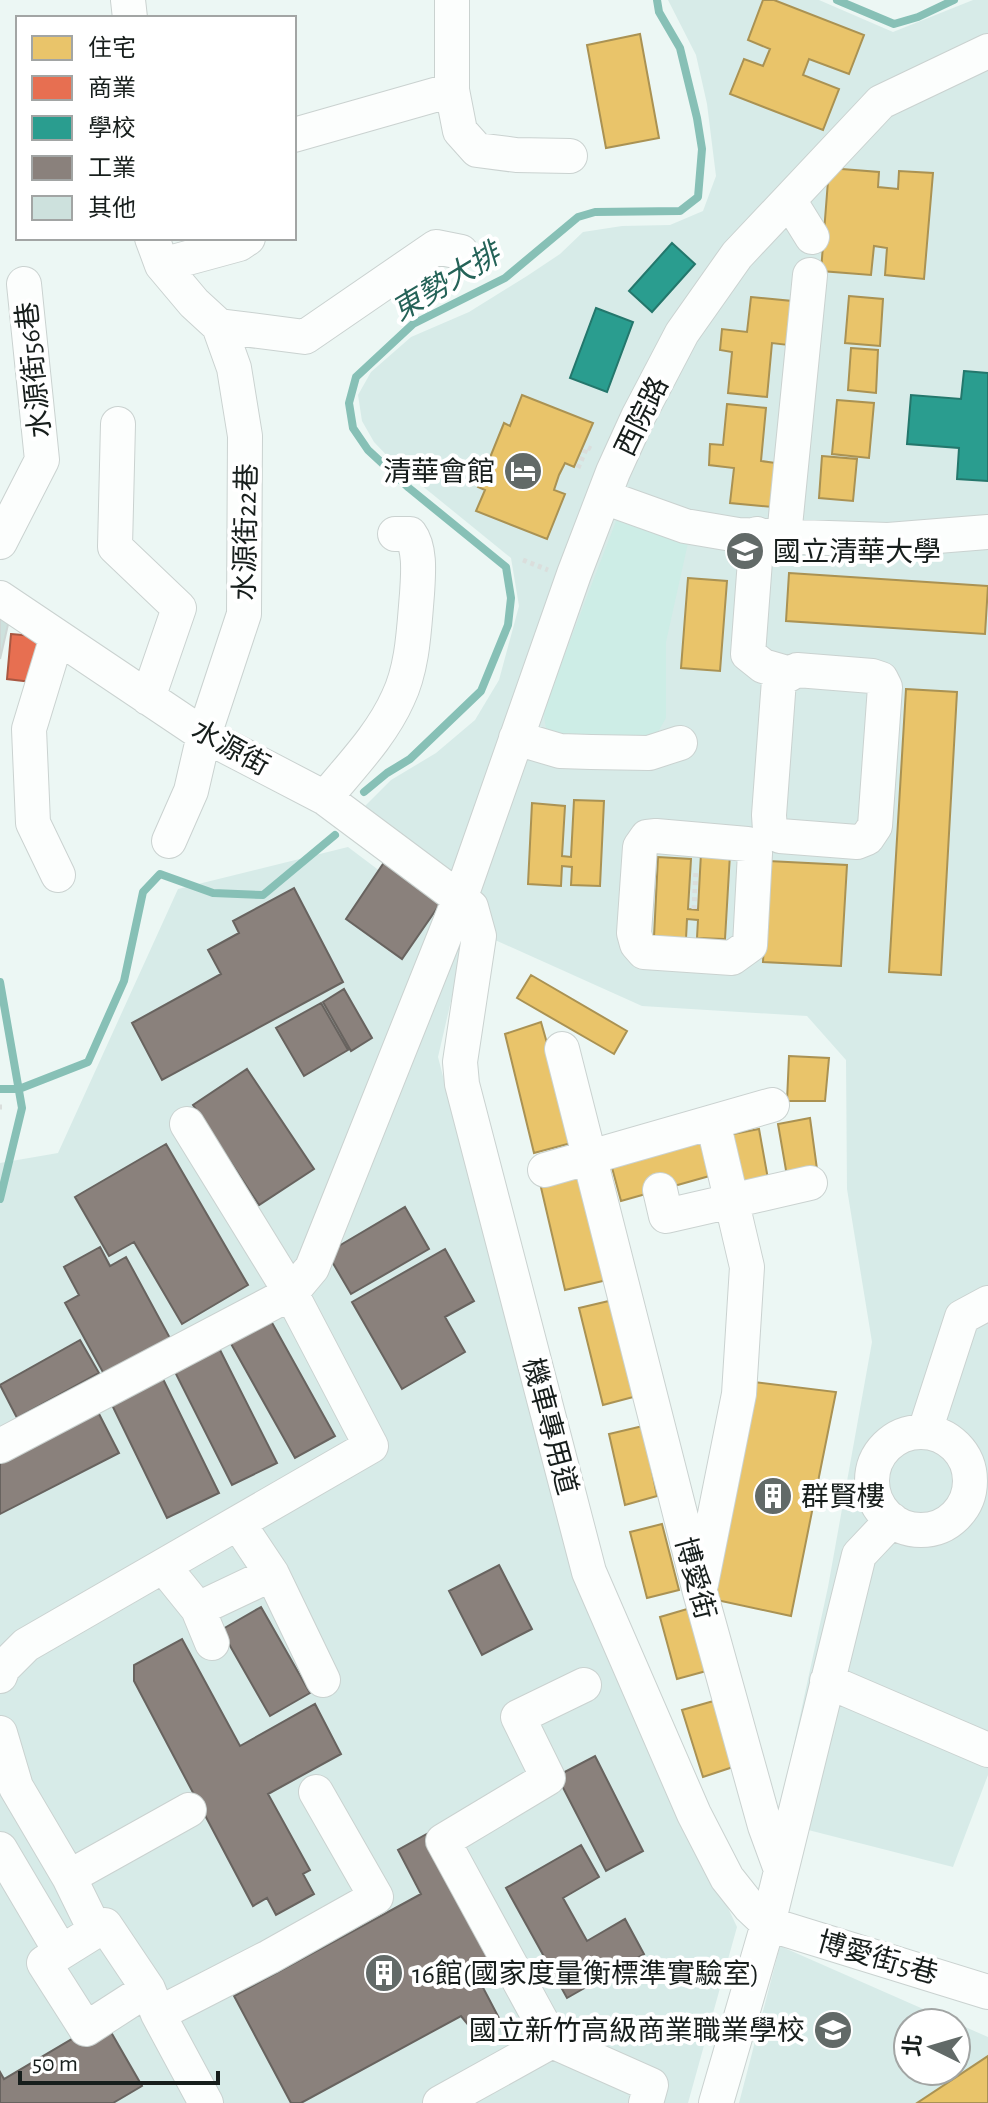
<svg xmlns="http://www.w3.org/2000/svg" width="988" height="2103" viewBox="0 0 988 2103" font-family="'Alegreya Sans','Noto Sans TC',sans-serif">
  <rect width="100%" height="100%" fill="#ecf7f4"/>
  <!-- built -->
  <path fill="#d7ebe8" d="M668 0H819L893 32 973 0H988V1775L953 1867 777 1822 828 1587 872 1342 847 1189 846 1060 807 1016 642 1006 495 940 359 812 391 780 436 753 475 720 499 680 519 606 511 558 394 463 374 442 362 421 358 395 371 372 411 337 469 312 527 276 560 254 583 232 622 226 670 225 703 211 716 176 707 104 696 55Z
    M348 847 466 936 438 1057 573 1578 737 1927 688 2103H0V1163L58 1153 178 889Z
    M780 1946 955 2023H908V2071H956V2023L988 2037V2103H739Z"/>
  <!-- green -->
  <path fill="#cdede6" d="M618 516 688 543 666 642V718L651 744 548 740 543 711Z"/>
  <!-- homes -->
  <path fill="#e9c46a" stroke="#aa9253" stroke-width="2" d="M763 0H774L864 35 849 74 809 59 803 75 839 89 823 130 730 94 744 59 763 66 770 49 748 40Z
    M640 34 659 138 606 148 587 45Z
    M829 168 879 172 878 187 898 189 899 171 933 173 924 279 885 275 887 248 874 246 871 275 821 271Z
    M849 296 883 299 880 346 845 343Z
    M751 297 792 301 788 345 772 343 767 397 728 393 732 352 720 350 722 329 747 332Z
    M851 348 878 350 876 393 848 390Z
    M522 395 593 423 574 467 565 463 559 475 554 490 565 494 547 539 476 511 485 490 478 487 504 423 510 426Z
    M837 400 874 403 869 458 832 454Z
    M727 404 766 408 761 461 776 463 772 507 730 503 734 468 709 465 710 444 723 445Z
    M822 456 857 459 853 501 819 498Z
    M789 573 988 586 985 634 786 621Z
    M688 578 727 581 720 671 681 668Z
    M906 689 957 692 941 975 889 972Z
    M574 800 604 801 600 886 571 885 572 867 562 866 561 886 528 884 532 803 565 806 562 856 571 857Z
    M701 853 730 854 725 939 697 938 698 920 687 919 686 939 654 937 658 857 691 859 688 909 698 910Z
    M768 861 847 865 841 966 763 962Z
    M531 975 627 1031 614 1054 517 998Z
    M541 1022 575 1142 534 1153 505 1034Z
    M789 1056 829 1058 825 1101H787Z
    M810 1118 817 1169 787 1176 778 1124Z
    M759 1129 768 1179 739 1186 728 1135Z
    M702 1136 713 1175 621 1201 611 1164Z
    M580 1168 607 1280 565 1290 539 1179Z
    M613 1300 637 1396 603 1405 579 1308Z
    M754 1382 836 1392 791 1616 712 1599Z
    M643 1426 657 1496 625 1505 609 1434Z
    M662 1524 679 1590 647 1598 630 1532Z
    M694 1607 710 1670 677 1679 660 1617Z
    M717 1700 736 1766 703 1777 682 1710Z
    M988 2056V2103H917Z"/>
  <!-- shops -->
  <path fill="#e76f51" stroke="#a95741" stroke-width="2" d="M11 634 44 637 40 683 7 679Z"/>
  <!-- schools -->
  <path fill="#2a9d8f" stroke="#24776c" stroke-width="2" d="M672 243 695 264 652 312 629 291Z
    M596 308 633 322 607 392 570 378Z
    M964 371 988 373V481L957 479 959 448 907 444 911 395 961 399Z"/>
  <!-- industry -->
  <path fill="#8a817c" stroke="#68635f" stroke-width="2" d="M385 861 442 901 402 959 346 919Z
    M294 888 343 982 162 1080 132 1023 221 974 208 950 239 933 233 921Z
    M344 989 372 1038 351 1051 323 1002Z
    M321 1003 348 1050 304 1076 276 1028Z
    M247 1069 314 1169 259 1205 193 1105Z
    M166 1144 248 1285 182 1324 134 1242 109 1256 75 1197Z
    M405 1207 429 1249 351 1294 327 1253Z
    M100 1247 110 1266 126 1257 171 1340 105 1376 65 1303 79 1295 64 1267Z
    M445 1249 474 1301 445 1317 465 1352 402 1389 352 1302Z
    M271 1321 335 1436 295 1458 230 1342Z
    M80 1340 99 1373 17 1418 0 1385Z
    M218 1346 277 1463 232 1485 174 1370Z
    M162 1377 219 1493 167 1518 111 1403Z
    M97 1410 119 1453 0 1514V1460Z
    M499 1565 532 1629 482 1655 449 1591Z
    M261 1607 310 1693 270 1716 221 1630Z
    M182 1639 240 1746 315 1704 341 1754 268 1794 310 1870 303 1874 314 1894 276 1915 267 1898 253 1906 134 1681V1665Z
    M595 1756 643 1851 606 1871 557 1776Z
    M432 1831 504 1966 479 1980 499 2018 474 2032 461 2016 301 2103H291L234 1996 421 1894 398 1850Z
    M581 1845 599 1877 563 1898 587 1941 625 1919 644 1954 567 1998 506 1888Z
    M104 2020 142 2086 113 2103H0V2072L4 2079Z"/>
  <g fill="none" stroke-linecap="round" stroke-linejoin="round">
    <!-- stream -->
    <path stroke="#87c0b6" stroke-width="8" d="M837 0 894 24 918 17 954 0
      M364 792 387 773 410 759 481 691 508 625 511 598 506 567 409 488 368 450 353 428 349 403 356 377 413 324 505 278 578 217 595 212 680 211 698 197 702 149 697 118 680 48 659 12 657 0
      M0 982 22 1108 0 1199
      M0 1089H19L88 1062 124 981 143 892 160 874 213 893 263 895 335 835"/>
  </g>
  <!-- building -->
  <path fill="#cde1dd" stroke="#ced7d5" stroke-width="2" d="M0 608 10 616 0 659Z"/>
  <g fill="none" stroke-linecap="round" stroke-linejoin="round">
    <defs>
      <path id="minor" d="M128 0 130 18
        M452 90 460 131 477 150 516 155 570 156
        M294 135 452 90V0
        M789 200 812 237
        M152 238 162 265 194 303 219 326 305 337 436 247 461 252
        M162 265 239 244 248 238
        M118 424 115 547 179 608 148 698
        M604 497 685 526 738 535 888 540 988 532
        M757 534 748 654 763 666 787 673
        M784 536 810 275
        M0 542 42 460 24 284
        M0 598 204 735 325 798 471 907 479 936 460 1062 462 1084 589 1572 694 1814 727 1878 750 1907 768 1924 988 1992
        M57 637 29 729 33 823 58 875
        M797 670 872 676 881 679 885 687 875 826 867 838 857 842 780 836 770 830 769 815 779 680Z
        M516 738 560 751 591 752 649 753 680 743
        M325 798C351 766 381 736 398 698 413 667 414 628 417 594 418 576 421 549 410 534H395
        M656 836 747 844 755 853 750 945 732 958 644 952 637 944 634 933 640 847 647 837Z
        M169 841 191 791 204 735 244 614 245 436 234 368 219 326
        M562 1049 700 1592 765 1826 780 1867
        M545 1170 772 1105
        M660 1190 666 1216 810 1183
        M925 1431 962 1317 988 1303
        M872 1481a49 49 0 1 1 98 0a49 49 0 1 1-98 0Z
        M0 1446 291 1293 187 1124
        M238 1523 272 1574 323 1680
        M164 1567 198 1609 212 1643
        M701 1584 739 1394 747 1267 713 1122
        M198 1609 272 1574
        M0 1676 3 1668 26 1645 371 1446 291 1293 312 1268 465 885 574 574 613 472 638 417 682 333 737 255 881 102 988 51
        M827 1681 988 1750
        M584 1685 518 1717 548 1778 443 1841 552 2041 651 2085 646 2103
        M0 1733 16 1787 69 1877 95 1930
        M0 1849 61 1952
        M69 1877 189 1810
        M148 1989 86 2029 44 1963 105 1925 148 1989 158 2014 206 2103
        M158 2014 269 1957 376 1897 316 1792
        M440 2103 552 2041
        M716 2103 768 1924 859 1555 892 1520"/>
    </defs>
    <!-- minor casing -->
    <use href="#minor" stroke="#cad2d0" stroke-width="36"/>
    <!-- path -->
    <path stroke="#dadedc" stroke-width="5" stroke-dasharray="4 4" stroke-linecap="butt" d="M578 468 587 447 591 449
      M523 560 548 570
      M694 909 696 869
      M0 1107H2"/>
    <!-- minor -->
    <use href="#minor" stroke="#fcfefd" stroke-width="34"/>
  </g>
  <!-- icons -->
  <defs>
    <symbol id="hotel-disc" viewBox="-11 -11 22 22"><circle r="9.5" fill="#626a68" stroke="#fff"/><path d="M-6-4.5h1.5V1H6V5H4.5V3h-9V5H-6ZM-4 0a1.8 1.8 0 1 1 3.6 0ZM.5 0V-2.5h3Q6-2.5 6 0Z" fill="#fff"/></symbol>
    <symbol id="university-disc" viewBox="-11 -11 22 22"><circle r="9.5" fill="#626a68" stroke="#fff"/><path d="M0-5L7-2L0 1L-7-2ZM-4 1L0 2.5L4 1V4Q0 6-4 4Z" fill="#fff"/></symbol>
    <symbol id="building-disc" viewBox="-11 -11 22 22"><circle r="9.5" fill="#626a68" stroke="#fff"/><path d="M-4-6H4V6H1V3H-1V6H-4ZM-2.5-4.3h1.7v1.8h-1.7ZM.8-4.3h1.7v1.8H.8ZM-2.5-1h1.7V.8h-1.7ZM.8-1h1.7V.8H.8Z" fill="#fff"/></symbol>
    <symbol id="school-disc" viewBox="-11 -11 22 22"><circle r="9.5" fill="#626a68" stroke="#fff"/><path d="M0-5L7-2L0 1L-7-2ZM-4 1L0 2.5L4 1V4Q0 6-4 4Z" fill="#fff"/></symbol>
  </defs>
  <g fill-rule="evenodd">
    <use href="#hotel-disc" x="501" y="449" width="44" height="44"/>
    <use href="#university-disc" x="723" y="529" width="44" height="44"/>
    <use href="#building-disc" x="751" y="1474" width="44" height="44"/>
    <use href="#building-disc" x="362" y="1951" width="44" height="44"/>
    <use href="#school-disc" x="811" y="2008" width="44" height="44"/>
  </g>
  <g text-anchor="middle" stroke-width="8" stroke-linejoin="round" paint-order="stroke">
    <!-- street labels -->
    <g font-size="28" fill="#171e1c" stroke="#fff">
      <text transform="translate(33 370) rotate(-96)" y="10">水源街56巷</text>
      <text transform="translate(641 416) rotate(-64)" y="10">西院路</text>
      <text transform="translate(245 532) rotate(-89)" y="10">水源街22巷</text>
      <text transform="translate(231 747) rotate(29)" y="10">水源街</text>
      <text transform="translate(551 1426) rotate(75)" y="10">機車專用道</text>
      <text transform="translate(696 1578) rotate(75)" y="10">博愛街</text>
      <text transform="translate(878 1957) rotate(16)" y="10">博愛街5巷</text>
    </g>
    <!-- poi labels -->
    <g font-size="28" fill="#171e1c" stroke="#fff" text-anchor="start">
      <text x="495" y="481" text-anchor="end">清華會館</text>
      <text x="773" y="561">國立清華大學</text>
      <text x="801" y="1506">群賢樓</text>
      <text x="412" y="1983">16館(國家度量衡標準實驗室)</text>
      <text x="805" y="2040" text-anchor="end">國立新竹高級商業職業學校</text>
    </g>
    <!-- water labels -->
    <g font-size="30" font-style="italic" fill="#256358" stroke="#fff">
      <text transform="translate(446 282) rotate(-31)" y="10">東勢大排</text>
    </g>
  </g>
  <!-- legend -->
  <rect x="16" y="16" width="280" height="224" fill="#ffffff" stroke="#a2a5a4" stroke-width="2"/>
  <rect x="32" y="36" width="40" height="24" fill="#e9c46a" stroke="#a2a5a4" stroke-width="2"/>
  <text x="88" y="56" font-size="24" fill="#171e1c">住宅</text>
  <rect x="32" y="76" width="40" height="24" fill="#e76f51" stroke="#a2a5a4" stroke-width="2"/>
  <text x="88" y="96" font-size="24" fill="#171e1c">商業</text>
  <rect x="32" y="116" width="40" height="24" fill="#2a9d8f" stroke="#a2a5a4" stroke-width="2"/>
  <text x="88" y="136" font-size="24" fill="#171e1c">學校</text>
  <rect x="32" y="156" width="40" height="24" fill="#8a817c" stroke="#a2a5a4" stroke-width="2"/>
  <text x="88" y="176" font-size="24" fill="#171e1c">工業</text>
  <rect x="32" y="196" width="40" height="24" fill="#cde1dd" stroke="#a2a5a4" stroke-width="2"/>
  <text x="88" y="216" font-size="24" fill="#171e1c">其他</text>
  <!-- north arrow -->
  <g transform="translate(932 2047) rotate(275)"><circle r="38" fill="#ffffff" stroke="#a2a5a4" stroke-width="2"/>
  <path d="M0-6L14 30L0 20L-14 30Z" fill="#626a68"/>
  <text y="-12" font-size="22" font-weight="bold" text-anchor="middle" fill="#171e1c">北</text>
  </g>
  <!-- scale -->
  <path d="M20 2071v12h198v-12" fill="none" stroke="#171e1c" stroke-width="4"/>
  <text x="32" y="2071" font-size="24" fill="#171e1c" stroke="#ffffff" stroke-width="6" paint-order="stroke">50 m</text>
</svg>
